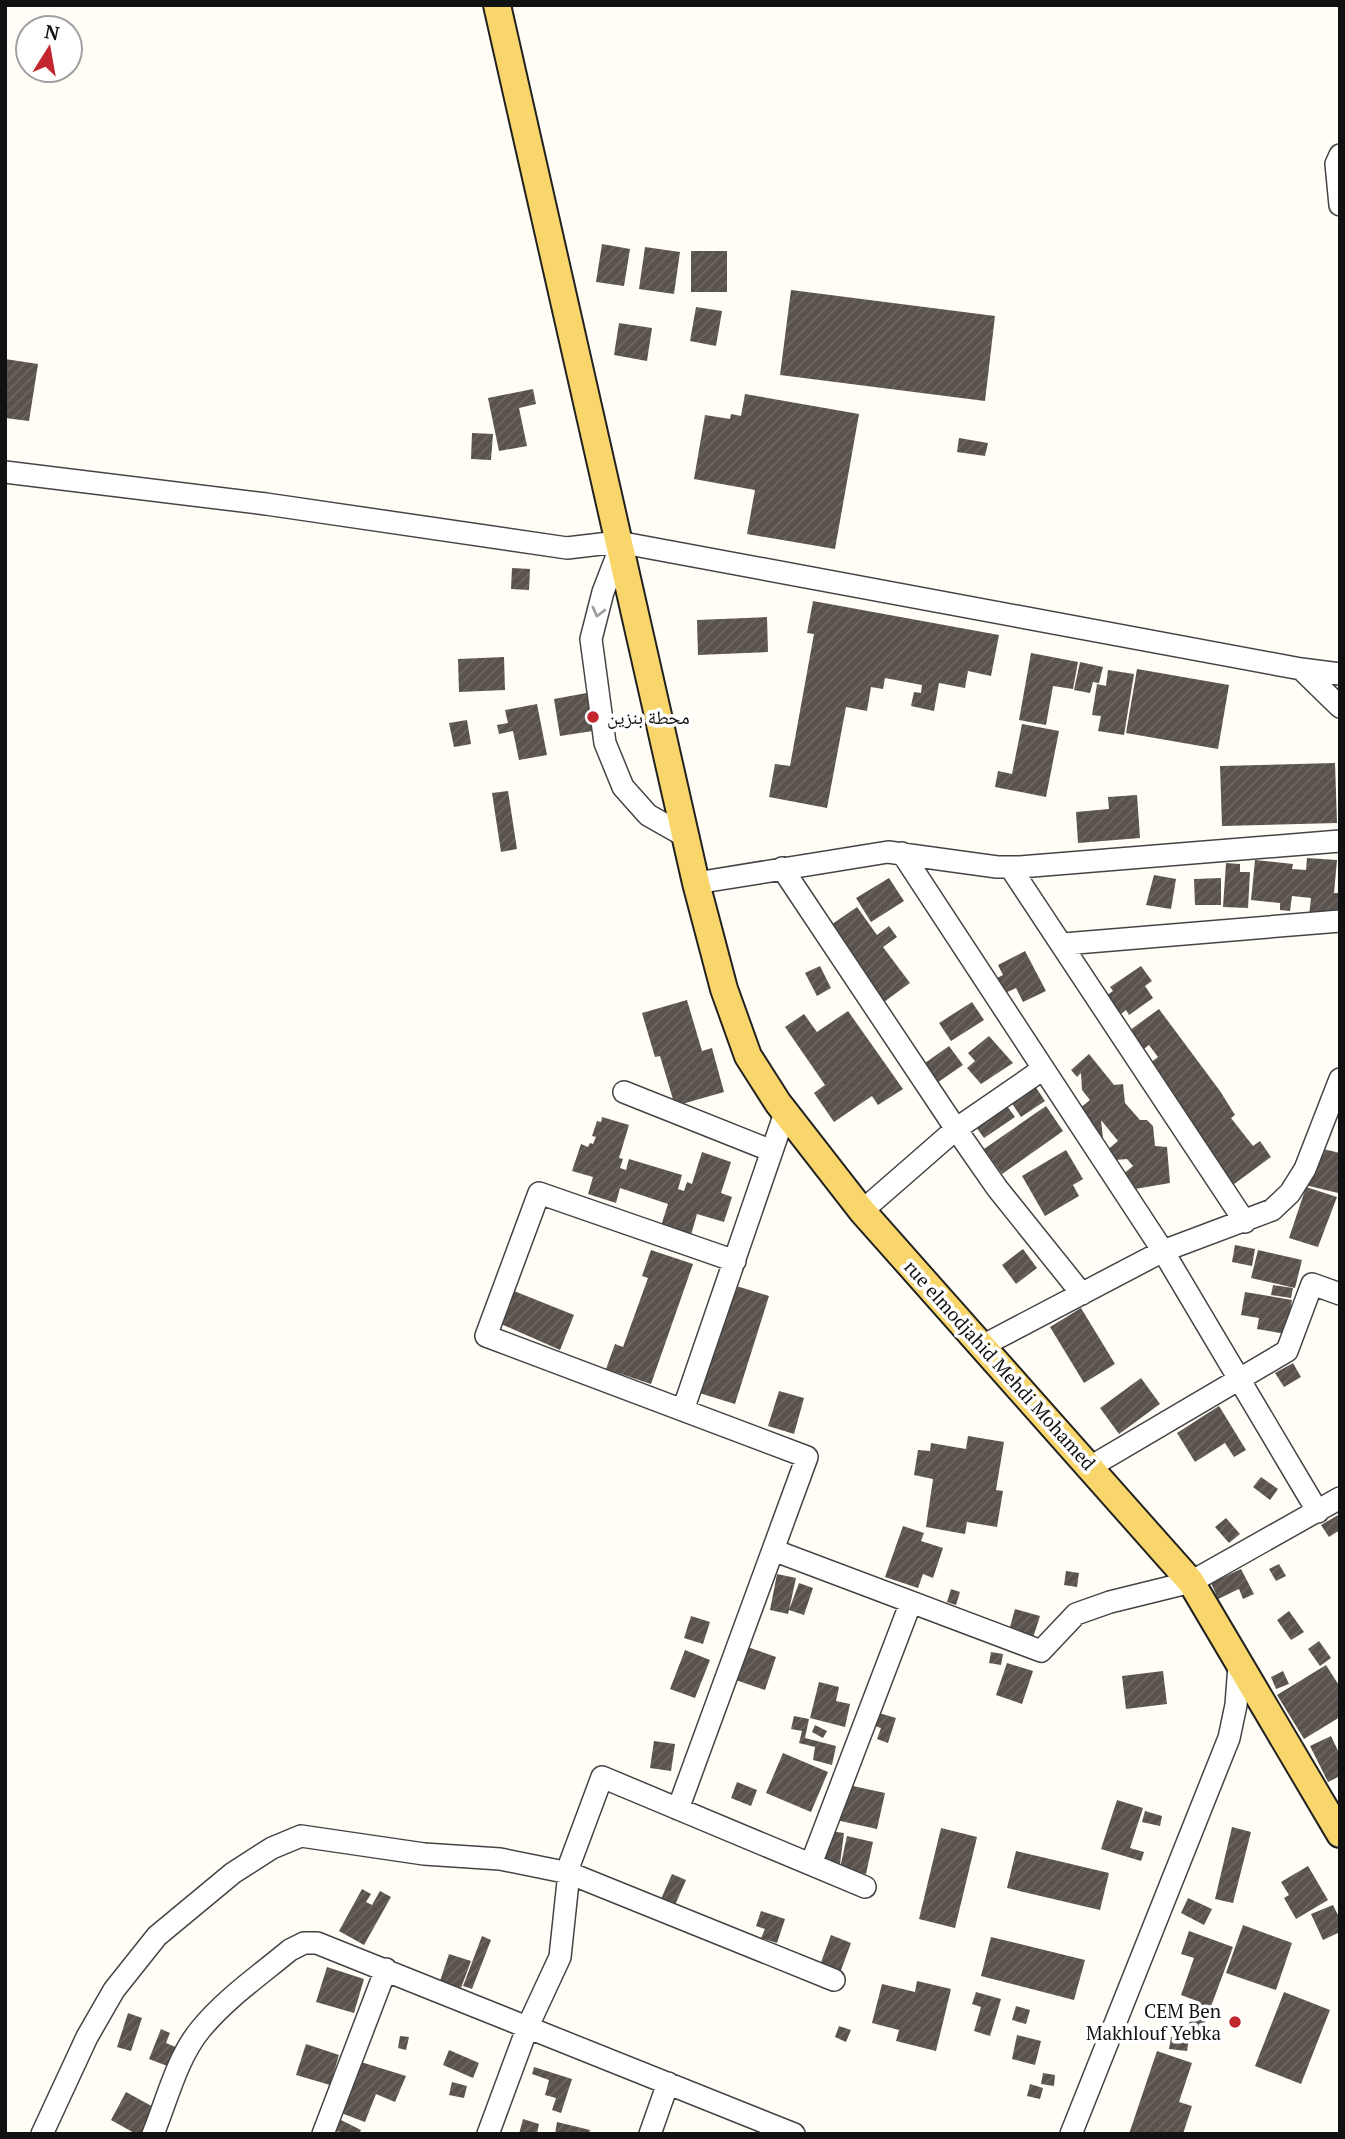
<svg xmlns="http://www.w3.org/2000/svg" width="1345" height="2139" viewBox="0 0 1345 2139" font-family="'PT Serif','Noto Naskh Arabic',serif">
  <defs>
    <pattern id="building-hatch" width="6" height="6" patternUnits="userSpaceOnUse" patternTransform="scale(1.75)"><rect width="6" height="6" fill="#5a524d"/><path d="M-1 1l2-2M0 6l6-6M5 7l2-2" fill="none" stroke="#6d6662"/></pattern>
  </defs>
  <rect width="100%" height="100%" fill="#fffdf5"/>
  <!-- building -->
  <path fill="url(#building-hatch)" d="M602 244 630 249 624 286 596 282Z
    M645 247 680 252 674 294 639 289Z
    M691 251H727V292H691Z
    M791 290 995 316 985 401 780 375Z
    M696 307 722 311 716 346 690 341Z
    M619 323 652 328 647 361 614 355Z
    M5 359 38 364 29 421 5 418Z
    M533 389 536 404 519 408 527 446 499 451 488 398Z
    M745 394 859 414 835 549 747 534 755 490 694 479 705 415 730 419 731 414 741 416Z
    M472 433 493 434 491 460 471 459Z
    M959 438 988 443 985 456 957 452Z
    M512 568 530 569 529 590 511 589Z
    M813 601 999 635 991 676 968 671 965 688 939 683 934 711 911 706 914 692 921 693 922 685 885 678 883 689 871 687 867 711 846 707 827 808 769 797 775 764 790 766 814 634 807 633Z
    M767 617 768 652 698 655 697 620Z
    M1031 653 1078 662 1073 689 1053 686 1046 725 1019 720Z
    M504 657 505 690 459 692 458 659Z
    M1080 662 1103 667 1099 683 1093 682 1090 693 1074 690Z
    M1137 669 1229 685 1218 749 1126 733Z
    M1108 670 1134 674 1124 735 1098 731 1101 716 1092 715 1097 684 1106 686Z
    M592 692 599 730 560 736 554 699Z
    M537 704 547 755 519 760 513 731 499 734 497 725 508 723 505 710Z
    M467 720 471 744 454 747 449 723Z
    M1022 724 1059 731 1046 797 995 787 998 771 1012 774Z
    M1335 763 1337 823 1222 826 1220 766Z
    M508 791 517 849 501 852 492 793Z
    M1137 795 1140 838 1078 843 1076 812 1109 809 1108 797Z
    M1307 858 1337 860 1334 893H1340V911H1332V918L1309 916 1311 898 1292 896 1290 911 1280 910V903L1251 900 1255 860 1293 864 1292 869 1306 870Z
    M1226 863 1240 864V872H1250L1248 908 1223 907Z
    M1154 875 1176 879 1171 909 1146 905Z
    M889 878 904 901 871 922 856 898Z
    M1221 878V905H1195L1194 879Z
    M857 907 877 935 889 926 897 937 883 947 910 983 877 1007 825 929Z
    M1025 951 1046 991 1023 1002 1016 988 1003 994 995 979 1003 975 998 965Z
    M820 966 831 988 817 996 805 973Z
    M1141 966 1152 981 1145 986 1153 998 1129 1015 1126 1010 1117 1017 1103 998 1113 991 1110 987Z
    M687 1000 702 1051 712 1048 724 1092 675 1106 660 1056 655 1057 642 1013Z
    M972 1002 984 1020 951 1041 939 1023Z
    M1159 1009 1220 1091 1235 1115 1231 1118 1253 1146 1260 1141 1271 1157 1230 1187 1146 1066 1158 1057 1149 1045 1140 1052 1126 1033Z
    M848 1011 903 1089 878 1105 872 1096 834 1122 814 1093 825 1085 785 1027 804 1014 817 1032Z
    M989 1036 1013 1063 981 1084 967 1068 975 1061 968 1053Z
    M949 1046 963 1065 931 1087 918 1068Z
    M1089 1054 1114 1085 1123 1084 1125 1103 1140 1120H1147L1153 1126 1155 1146 1167 1147 1170 1183 1135 1189 1123 1174 1133 1166 1127 1159 1115 1160 1107 1150 1118 1141 1101 1120 1103 1138 1079 1109 1090 1100 1082 1090 1081 1073 1077 1077 1071 1070Z
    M1033 1083 1045 1101 1021 1117 1009 1099Z
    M1007 1106 1015 1117 984 1138 976 1127Z
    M1046 1106 1063 1131 1002 1174 984 1149Z
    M602 1117 629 1125 619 1158 623 1159 620 1168 626 1170 629 1159 682 1175 678 1189 684 1191 687 1182 692 1184 702 1152 731 1162 721 1193 732 1197 724 1222 697 1214 691 1235 661 1226 668 1204 620 1188 616 1203 588 1194 593 1177 572 1171 581 1144 588 1147 590 1143 593 1144 596 1137 592 1136 597 1121 601 1122Z
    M1315 1147 1340 1153 1338 1193 1305 1185Z
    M1066 1150 1083 1179 1073 1185 1079 1196 1045 1216 1022 1176Z
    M1306 1187 1337 1197 1318 1247 1289 1238Z
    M1235 1245 1255 1249 1252 1266 1232 1262Z
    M1023 1249 1037 1268 1016 1284 1002 1265Z
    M651 1250 693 1264 651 1384 606 1369 615 1344 623 1347 648 1278 642 1276Z
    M1258 1250 1302 1260 1295 1288 1251 1278Z
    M730 1284 769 1296 735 1404 696 1392Z
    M1273 1285 1293 1288 1291 1298 1271 1295Z
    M514 1291 574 1315 560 1350 501 1324Z
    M1245 1292 1292 1300 1286 1334 1257 1329 1259 1318 1241 1315Z
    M1081 1308 1115 1364 1084 1383 1050 1327Z
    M1293 1363 1301 1377 1284 1387 1275 1373Z
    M1141 1378 1160 1404 1119 1434 1100 1408Z
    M779 1391 804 1398 794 1434 768 1426Z
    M1219 1406 1246 1450 1234 1457 1225 1443 1195 1462 1177 1433Z
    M968 1436 1004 1442 996 1490 1003 1491 997 1527 967 1522 965 1534 926 1527 933 1479 914 1475 918 1450 930 1451 931 1443 966 1449Z
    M1261 1477 1278 1489 1270 1500 1253 1487Z
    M1340 1514V1530L1329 1537 1321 1525Z
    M1226 1518 1240 1534 1229 1543 1215 1527Z
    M903 1526 924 1533 921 1541 943 1548 933 1578 923 1574 918 1588 885 1577Z
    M1279 1564 1286 1576 1276 1581 1269 1569Z
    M1241 1569 1254 1594 1243 1599 1239 1589 1218 1599 1211 1583Z
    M1066 1571 1079 1573 1077 1587 1064 1585Z
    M777 1574 796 1578 789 1610 799 1583 813 1588 804 1615 789 1610 788 1614 770 1610Z
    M951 1589 960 1592 956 1605 947 1602Z
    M1015 1609 1040 1616 1032 1641 1008 1634Z
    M1289 1611 1304 1632 1291 1640 1277 1620Z
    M691 1616 710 1622 703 1644 684 1638Z
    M1319 1641 1331 1658 1320 1666 1308 1649Z
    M742 1645 776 1657 765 1690 730 1678Z
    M685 1650 710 1660 695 1698 670 1689Z
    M991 1652 1003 1654 1001 1665 989 1663Z
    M1007 1663 1033 1671 1022 1704 996 1695Z
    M1326 1665 1340 1687V1717L1304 1739 1277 1695Z
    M1163 1671 1167 1704 1126 1709 1122 1676Z
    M1283 1671 1289 1684 1276 1689 1271 1677Z
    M819 1682 839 1687 836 1701 850 1704 845 1727 810 1718Z
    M872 1711 896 1718 888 1743 877 1739 881 1728 868 1724Z
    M794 1716 809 1719 805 1738 836 1746 832 1765 813 1760 815 1747 799 1743 802 1731 791 1729Z
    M815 1725 827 1731 823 1738 812 1732Z
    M1331 1736 1340 1755V1776L1328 1782 1310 1746Z
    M654 1741 675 1744 671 1771 650 1768Z
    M783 1753 828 1772 811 1812 766 1793Z
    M737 1782 757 1790 751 1806 731 1798Z
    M844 1784 885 1793 877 1829 836 1820Z
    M1117 1800 1143 1808 1130 1848 1144 1852 1141 1861 1101 1849Z
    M1145 1811 1162 1816 1160 1826 1142 1822Z
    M1232 1827 1251 1832 1233 1903 1215 1899Z
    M941 1828 977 1837 955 1928 919 1919Z
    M829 1831 844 1833 840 1864 824 1862Z
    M847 1836 873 1842 866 1874 840 1868Z
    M1016 1851 1109 1873 1100 1910 1007 1888Z
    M1308 1866 1328 1900 1296 1919 1284 1898 1289 1895 1281 1882Z
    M672 1874 686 1880 675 1905 661 1899Z
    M362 1889 371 1894 366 1902 372 1905 380 1891 391 1897 364 1945 339 1931Z
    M1188 1898 1212 1909 1204 1925 1181 1913Z
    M1333 1905 1340 1919V1932L1323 1940 1311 1914Z
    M761 1911 785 1919 777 1943 761 1938 765 1929 756 1926Z
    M1243 1925 1292 1943 1276 1990 1226 1973Z
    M1189 1931 1233 1947 1202 2031 1188 2026 1197 2001 1181 1995 1194 1958 1181 1954Z
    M831 1935 851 1943 840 1973 820 1965Z
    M482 1936 491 1940 472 1989 463 1986Z
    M991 1937 1085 1960 1074 2000 981 1976Z
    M449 1954 471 1961 461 1988 440 1981Z
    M327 1967 364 1979 354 2013 316 2002Z
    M917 1981 951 1989 936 2051 896 2041 899 2030 872 2023 882 1984 915 1992Z
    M976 1992 1001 1999 990 2036 974 2031 981 2007 972 2004Z
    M1284 1992 1330 2010 1301 2084 1255 2066Z
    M1016 2006 1030 2010 1026 2024 1012 2020Z
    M128 2013 142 2018 131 2051 117 2047Z
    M839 2026 851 2030 846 2042 835 2037Z
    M161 2029 170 2033 166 2043 178 2048 170 2067 149 2059Z
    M1017 2035 1041 2041 1035 2065 1012 2059Z
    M400 2036 409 2037 406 2050 398 2048Z
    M1171 2037 1189 2039 1187 2051 1169 2049Z
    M306 2044 339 2055 330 2085 296 2075Z
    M449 2050 479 2063 473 2078 443 2065Z
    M1157 2051 1192 2063 1179 2102 1192 2106 1183 2134H1129Z
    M361 2062 406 2076 395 2102 376 2094 365 2122 341 2113Z
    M534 2067 572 2079 561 2113 552 2110 556 2098 545 2095 549 2080 532 2074Z
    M1043 2073 1055 2075 1054 2086 1041 2084Z
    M452 2082 467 2086 464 2098 449 2095Z
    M1030 2084 1043 2088 1040 2099 1027 2096Z
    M126 2092 157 2109 143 2134H136L111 2120Z
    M339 2119 361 2130 359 2134 334 2131Z
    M523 2119 539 2124 537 2134H519Z
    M557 2122 590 2130 589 2134H555Z"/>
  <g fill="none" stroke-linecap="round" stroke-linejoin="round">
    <defs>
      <path id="minor" d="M1340 155 1336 164 1340 205
        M5 472 266 504 567 548 618 542 1301 669 1340 707
        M620 548 603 592 591 639 605 743 623 787 648 815 685 836
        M1301 669 1340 674
        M902 853 1163 1251 1318 1512
        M1010 867 1245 1222
        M782 868 956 1129 997 1188 1082 1294
        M696 883 888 852 997 867H1020L1340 841
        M1064 944 1340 921
        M624 1092 772 1151
        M862 1211 956 1129 1043 1069
        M984 1345 1163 1251 1272 1210 1290 1193 1305 1169 1340 1079
        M683 1410 785 1113
        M1090 1467 1287 1351 1312 1284 1340 1294
        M773 1550 1041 1651 1076 1614 1110 1602 1191 1582 1340 1498
        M678 1809 807 1457 486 1336 539 1193 735 1261
        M811 1864 911 1602
        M42 2134 87 2037 114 1990 157 1936 233 1873 272 1848 301 1836 424 1854 500 1859 569 1873 834 1980
        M153 2134C167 2100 177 2058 200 2030 225 1999 260 1975 290 1950L304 1943H317L794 2134
        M323 2134 386 1969
        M488 2134 528 2026 560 1957 570 1863 602 1777 865 1887
        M650 2134 668 2083
        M1071 2134 1229 1738 1236 1705 1239 1665"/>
      <path id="major" d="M497 5 696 883 724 989 748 1056 778 1103 862 1211 1191 1582 1340 1834"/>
    </defs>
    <!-- minor casing -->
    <use href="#minor" stroke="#444" stroke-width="24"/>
    <!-- major casing -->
    <use href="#major" stroke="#222" stroke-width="30"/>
    <!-- minor -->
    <use href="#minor" stroke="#fff" stroke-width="21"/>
    <!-- major -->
    <use href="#major" stroke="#f9d66b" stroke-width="26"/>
  </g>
  <!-- one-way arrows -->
  <defs><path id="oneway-chevron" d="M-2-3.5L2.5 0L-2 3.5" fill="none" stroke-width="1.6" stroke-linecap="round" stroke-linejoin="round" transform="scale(1.75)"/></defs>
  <use stroke="#a0a0a0" href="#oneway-chevron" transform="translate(598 612) rotate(104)"/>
  <!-- markers -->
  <g fill="#c4262e" stroke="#fff" stroke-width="2.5">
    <circle cx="593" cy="717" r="7"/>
    <circle cx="1235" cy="2022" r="7"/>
  </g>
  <g text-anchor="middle" stroke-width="7" stroke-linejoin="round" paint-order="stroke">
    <!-- poi labels -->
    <g font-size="19" fill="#111" stroke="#fff" text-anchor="start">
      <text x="607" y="724">محطة بنزين</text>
      <text x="1221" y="2018" text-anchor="end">CEM Ben<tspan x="1221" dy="22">Makhlouf Yebka</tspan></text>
    </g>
    <!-- street labels -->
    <g font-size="19" fill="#111" stroke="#fff">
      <text transform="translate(1000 1365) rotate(48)" y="7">rue elmodjahid Mehdi Mohamed</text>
    </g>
  </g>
  <!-- border -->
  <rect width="1345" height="2139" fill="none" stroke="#111111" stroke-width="14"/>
  <!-- north arrow -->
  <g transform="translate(49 49) rotate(11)"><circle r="33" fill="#ffffff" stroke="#a0a0a0" stroke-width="2"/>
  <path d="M0-5L12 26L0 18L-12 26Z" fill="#c4262e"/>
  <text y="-10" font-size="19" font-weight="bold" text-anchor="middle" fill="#111111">N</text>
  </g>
</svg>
